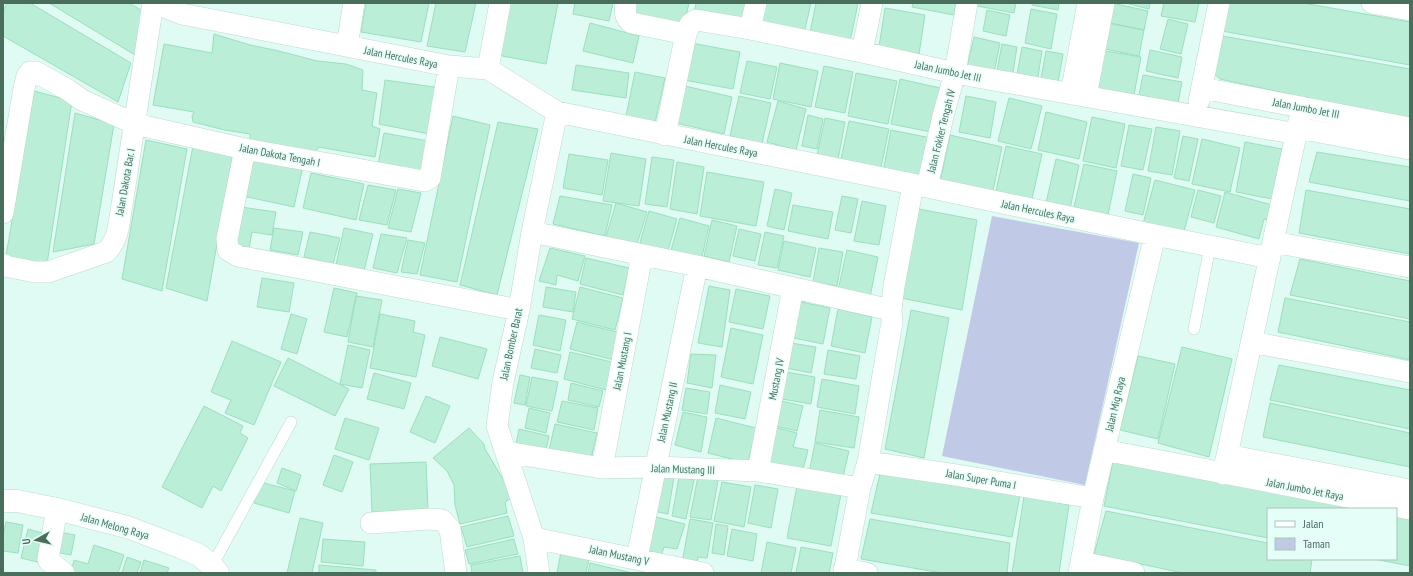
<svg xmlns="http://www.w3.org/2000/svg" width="1413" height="576" viewBox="0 0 1413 576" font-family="'PT Sans Narrow',sans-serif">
  <rect width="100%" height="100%" fill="#e0faf4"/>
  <!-- green -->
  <path fill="#c0cae6" d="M992 216 1139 243 1085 485 942 456Z"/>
  <!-- building -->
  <path fill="#baeed6" stroke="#9bdfbf" d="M7 3H30L131 63 118 102 3 36V11Z
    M49 3H129L146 13 135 55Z
    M366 3H429L421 42 361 32Z
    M436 3H476L465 52 427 46Z
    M509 3H558L546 64 502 56 500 52Z
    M575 3H613L609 21 573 14Z
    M635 3H689L683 29 632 18Z
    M696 3H749L746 17 737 20 695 9Z
    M764 3H811L804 33 763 23 761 20Z
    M816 3H858L851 37 846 41 810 32Z
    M913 3H956L954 15 912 7Z
    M972 3H1016L1014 13 972 5Z
    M1032 3H1059L1058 10 1032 5Z
    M1112 3 1148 11 1144 30 1108 23Z
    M1129 3H1150L1149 9 1129 4Z
    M1164 3H1199L1195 22 1161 16Z
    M1227 3H1303L1410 22V65L1222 31Z
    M885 8 925 15 919 54 879 47Z
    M1031 9 1057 14 1051 49 1025 43Z
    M987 10 1010 15 1006 36 983 31Z
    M1168 19 1188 24 1181 54 1160 49Z
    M590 23 639 36 633 63 583 51Z
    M1110 23 1144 30 1139 56 1105 49Z
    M214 34 250 45 279 51 317 61 346 64 363 70 362 90 377 93 372 126 380 129 375 157 319 147 314 153 250 142V134L225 130 193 122 192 116 194 112 153 105 164 44 212 53Z
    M1222 36 1410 69V118L1335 104 1220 79 1213 73Z
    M974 37 1000 43 994 73 967 67Z
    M691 43 740 52 733 89 684 80Z
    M1002 44 1017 47 1012 79 996 76Z
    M1022 47 1042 51 1037 83 1016 80Z
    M1150 50 1182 57 1178 78 1146 71Z
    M1046 51 1063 54 1057 88 1040 84Z
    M1105 51 1141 57 1134 95 1098 89Z
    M747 61 777 67 770 99 740 93Z
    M780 63 818 71 811 107 773 99Z
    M576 65 629 73 626 98 572 90Z
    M824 66 853 72 845 113 815 107Z
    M635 72 665 78 654 127 625 121Z
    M856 73 897 81 888 124 848 116Z
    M1143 75 1182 82 1178 103 1139 95Z
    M900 79 940 88 931 132 891 124Z
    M385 80 434 87 435 90 429 134 379 124Z
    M685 86 732 97 724 134 676 123Z
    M34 91 72 101 47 264 6 256Z
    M739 96 771 103 762 144 730 136Z
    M966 96 996 102 990 138 959 132Z
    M1009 98 1042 106 1031 149 998 141Z
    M778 101 806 109 796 150 767 142Z
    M1046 112 1087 122 1079 159 1038 150Z
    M75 113 114 124 94 244 53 252Z
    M808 115 823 119 817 149 802 146Z
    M453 116 490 125 457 282 420 275Z
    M1092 117 1125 124 1116 168 1083 161Z
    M825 118 845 122 837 165 816 160Z
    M849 121 889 129 880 172 840 164Z
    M498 122 538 129 497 295 460 285Z
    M1129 125 1152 129 1143 170 1121 166Z
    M1156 127 1180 131 1172 175 1148 171Z
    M891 130 931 138 922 180 883 172Z
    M384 133 428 141 421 172 378 165Z
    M950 135 1002 147 992 195 940 183Z
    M1183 136 1198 139 1189 181 1174 178Z
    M1202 139 1240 148 1230 192 1192 184Z
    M146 140 187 149 162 291 122 279Z
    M1245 142 1282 149 1272 199 1236 192Z
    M193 146 233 153 207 301 166 288Z
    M1006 146 1042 154 1032 199 996 191Z
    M1317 152 1410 167V201L1309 182Z
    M611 153 646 159 639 206 603 201Z
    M569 154 608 160 602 195 563 188Z
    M652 157 674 160 667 207 645 204Z
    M256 158 303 166 294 207 243 196 249 162Z
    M1056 159 1079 165 1070 209 1046 203Z
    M677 162 704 167 697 214 670 209Z
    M1084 164 1117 171 1108 215 1074 207Z
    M707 172 764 182 756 226 700 216Z
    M311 173 364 184 356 220 303 208Z
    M1133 174 1151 178 1143 215 1125 211Z
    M1155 180 1195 190 1183 235 1143 224Z
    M368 185 396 190 387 225 359 220Z
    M398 189 421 193 411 232 388 228Z
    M775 189 792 193 784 230 767 226Z
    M1198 190 1221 196 1214 223 1191 217Z
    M1306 190 1410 209V254L1299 233Z
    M1225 192 1272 205 1268 220 1264 219 1259 239 1216 227Z
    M560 196 612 205 605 236 553 224Z
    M842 196 858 199 851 233 835 230Z
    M862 201 886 206 879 245 854 241Z
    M616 203 647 212 637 244 606 237Z
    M793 205 833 212 828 239 788 231Z
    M241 207 276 212 272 235 252 232 249 249 233 247Z
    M919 209 977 220 962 310 901 298Z
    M649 211 677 219 667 254 639 246Z
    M680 218 709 226 701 261 670 254Z
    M712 220 737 226 729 262 704 256Z
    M274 228 303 232 298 255 270 250Z
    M344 228 373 234 364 271 336 265Z
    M739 229 761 234 755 261 733 256Z
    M310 232 340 238 333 264 304 257Z
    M765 232 784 236 777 268 758 265Z
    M381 234 407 238 397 273 373 268Z
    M408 240 425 243 417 274 401 272Z
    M784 241 816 248 810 277 778 270Z
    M550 248 585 256 578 281 557 275 556 285 539 281Z
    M819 248 843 252 837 286 813 282Z
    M847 250 878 257 870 297 838 290Z
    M586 258 629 268 623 295 580 284Z
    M1300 259 1410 281V319L1290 295Z
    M262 278 294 283 289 312 257 307Z
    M709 286 730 290 722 347 698 343Z
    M546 287 576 292 573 312 543 307Z
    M580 287 623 298 615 330 572 319Z
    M334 288 357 293 347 337 324 332Z
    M736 289 770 296 763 329 729 322Z
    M356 296 382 300 373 347 348 342Z
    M1285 298 1410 322V360L1278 332Z
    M796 301 830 308 823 344 789 337Z
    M838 309 872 317 865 353 831 346Z
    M911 310 949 318 924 458 885 449Z
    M291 314 307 319 297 354 281 349Z
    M380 314 415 321 413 332 425 335 416 377 370 368Z
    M539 315 566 320 560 351 533 345Z
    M577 322 621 333 614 360 570 349Z
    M731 328 763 335 753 384 721 377Z
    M440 337 487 349 478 379 432 366Z
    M232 341 281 362 254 425 225 413 231 400 211 392Z
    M791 343 816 347 811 373 786 368Z
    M348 345 370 350 362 388 340 384Z
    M1182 347 1232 359 1209 457 1158 443Z
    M535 349 561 355 557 373 531 368Z
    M828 350 860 356 856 379 824 374Z
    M570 352 616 363 610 391 564 379Z
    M691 354 716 355 712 388 687 383Z
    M1138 356 1175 364 1158 439 1120 430Z
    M288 358 349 389 335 416 274 386Z
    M1279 365 1410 390V429L1270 400Z
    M786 372 815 377 811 404 782 399Z
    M374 373 411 383 404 409 367 399Z
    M520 375 530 377 525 405 514 403Z
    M532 377 558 382 552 411 526 406Z
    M822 379 859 386 855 414 817 407Z
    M571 383 603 391 599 407 568 400Z
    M720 385 751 392 745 419 715 413Z
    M686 388 710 392 707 414 682 410Z
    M426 396 450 406 435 443 410 432Z
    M777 400 803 406 797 431 771 425Z
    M562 401 598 408 594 430 557 422Z
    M1270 403 1410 433V467L1263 437Z
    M204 406 243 426 240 433 248 438 221 491 213 486 202 508 162 487Z
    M529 408 550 413 546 433 525 428Z
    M820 410 859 417 854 448 815 442Z
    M683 412 707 417 701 452 675 445Z
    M345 418 379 428 369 460 335 449Z
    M716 418 756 428 748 463 708 453Z
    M555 424 597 433 591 459 549 450Z
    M770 426 797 433 793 447 808 450 802 474 762 465Z
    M469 428 484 444 485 449 506 484 510 499 505 502 507 513 460 524 455 505 454 485 447 471 433 458Z
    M519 429 549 436 546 450 516 444Z
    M815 443 849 451 842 481 809 473Z
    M334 455 353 462 342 492 323 485Z
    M1113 461 1365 509H1268V538L1104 506Z
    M426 462 428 510 372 512 370 464Z
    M282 468 301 475 296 491 277 483Z
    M881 469 1020 495 1012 537 871 513Z
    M699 471 719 475 711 520 690 517Z
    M661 475 674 477 668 514 653 511Z
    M679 477 694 480 686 519 672 516Z
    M260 482 295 491 289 513 254 503Z
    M722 482 751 487 744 527 714 521Z
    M755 485 778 489 771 528 748 523Z
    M797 486 841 494 831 546 787 538Z
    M1024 496 1069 505 1059 573H1012Z
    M1106 511 1268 543V559H1312L1310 573H1183L1094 554Z
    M1396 515 1410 517V566L1374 559H1396Z
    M508 516 514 536 467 547 461 527Z
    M652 516 685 524 677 549 664 547 661 556 642 552Z
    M300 518 323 523 312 573H287Z
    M690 519 713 523 707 558 698 557 696 565 682 563Z
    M870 519 1010 543 1007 573H942L861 559Z
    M6 522 23 525 18 553 3 551V536Z
    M716 524 728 526 724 555 712 553Z
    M28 529 49 535 41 563 21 558Z
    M732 529 757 534 753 561 727 556Z
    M54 531 75 535 71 555 50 551Z
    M323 539 365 542 363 566 321 562Z
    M514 539 518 554 469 564 465 550Z
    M767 542 796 548 791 573H761Z
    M94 545 124 555 118 573H74L71 572 74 560 88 564Z
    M801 547 833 553 829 573H796Z
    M561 552 589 559 586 573H557Z
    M520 556 523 573H472L471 565Z
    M127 557 141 562 137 573H122Z
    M144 560 169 568 167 573H140Z
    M590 563 632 573H588Z
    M319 565 376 570V573H319Z"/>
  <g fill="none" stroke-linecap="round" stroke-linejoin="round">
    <defs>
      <path id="service" d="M1194 329 1210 246
        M212 566 291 422"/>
      <path id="minor" d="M155 3 182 14 449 66 488 69 557 112 927 187 1155 235 1270 258
        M626 3C625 11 624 18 632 23L686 34 690 24 696 20 750 29 862 52 955 73 1297 134
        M1372 3 1410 10
        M750 29 756 3
        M347 46 354 3
        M862 52 872 3
        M488 69 500 3
        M1202 88 1410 128
        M1071 94 1088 3
        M1086 96 1104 3
        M1199 101 1219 3
        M1298 128 1410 149
        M665 135 686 34
        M245 149 227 239 228 250 238 256 519 310
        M927 187 943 116 955 73 967 3
        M3 213 24 88 27 76 30 72H36L68 90 82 100 135 124 245 149 424 181 430 178 449 66
        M532 232 697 266 891 310
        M1273 242 1410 267
        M3 264 5 266 35 272H48L106 252C119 240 119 221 122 205L153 3
        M1251 342 1410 372
        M1104 450 1410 509
        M506 452 602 468 656 467 758 471 860 488
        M1227 455 1410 490
        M868 462 956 475 1093 498
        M602 468 642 255
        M758 471 793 288
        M1223 474 1302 107
        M57 509 48 559 49 561 64 573
        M371 523 430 519 442 520 450 529 456 573
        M534 538 703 573
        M637 558 697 266
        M1081 562 1134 573
        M844 569 867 573
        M539 573 534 538 497 426 503 382 519 310 532 232 557 112
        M844 573 860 488 868 462 892 322 891 310 894 286 913 185
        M1079 573 1093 498 1155 235"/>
      <path id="secondary" d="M3 501H17L57 509 127 527 180 547 199 555 212 566 218 573"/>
    </defs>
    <!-- service casing -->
    <use href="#service" stroke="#bbdace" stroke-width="12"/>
    <!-- minor casing -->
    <use href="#minor" stroke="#bbdace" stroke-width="22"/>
    <!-- secondary casing -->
    <use href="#secondary" stroke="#b9dfd0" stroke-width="23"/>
    <!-- service -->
    <use href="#service" stroke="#fff" stroke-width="11"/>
    <!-- minor -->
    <use href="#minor" stroke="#fff" stroke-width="21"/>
    <!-- secondary -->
    <use href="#secondary" stroke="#fff" stroke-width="22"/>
  </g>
  <g text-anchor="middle" stroke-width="3" stroke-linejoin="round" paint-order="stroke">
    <!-- street labels -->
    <g font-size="11" fill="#496f5c" stroke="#e6fef8">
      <text transform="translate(401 57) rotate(11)" y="4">Jalan Hercules Raya</text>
      <text transform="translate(948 71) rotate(12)" y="4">Jalan Jumbo Jet III</text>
      <text transform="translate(1306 108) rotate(11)" y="4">Jalan Jumbo Jet III</text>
      <text transform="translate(941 131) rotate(-76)" y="4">Jalan Fokker Tengah IV</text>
      <text transform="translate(721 146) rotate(11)" y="4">Jalan Hercules Raya</text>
      <text transform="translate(280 155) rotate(11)" y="4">Jalan Dakota Tengah I</text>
      <text transform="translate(125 182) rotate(-80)" y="4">Jalan Dakota Bar. I</text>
      <text transform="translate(1038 211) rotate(12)" y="4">Jalan Hercules Raya</text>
      <text transform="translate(511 344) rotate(-78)" y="4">Jalan Bomber Barat</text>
      <text transform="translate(622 361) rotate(-79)" y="4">Jalan Mustang I</text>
      <text transform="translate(776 379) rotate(-79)" y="4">Mustang IV</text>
      <text transform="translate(1115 404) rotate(-77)" y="4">Jalan Mig Raya</text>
      <text transform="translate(667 412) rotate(-78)" y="4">Jalan Mustang II</text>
      <text transform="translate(683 469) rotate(2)" y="4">Jalan Mustang III</text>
      <text transform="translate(981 479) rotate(10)" y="4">Jalan Super Puma I</text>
      <text transform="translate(1305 489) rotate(11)" y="4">Jalan Jumbo Jet Raya</text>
      <text transform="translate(115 526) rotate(16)" y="4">Jalan Melong Raya</text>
      <text transform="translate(619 555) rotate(12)" y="4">Jalan Mustang V</text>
    </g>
  </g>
  <!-- border -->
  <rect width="1413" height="576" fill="none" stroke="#496f5c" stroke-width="8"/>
  <!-- legend -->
  <rect x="1267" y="508" width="130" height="52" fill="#e6fef8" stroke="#a7c5ba"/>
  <rect x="1275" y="521" width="20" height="6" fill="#ffffff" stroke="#a7c5ba"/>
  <text x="1303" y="528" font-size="12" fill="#496f5c">Jalan</text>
  <rect x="1275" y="538" width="20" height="12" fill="#c0cae6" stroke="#a7c5ba"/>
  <text x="1303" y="548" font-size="12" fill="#496f5c">Taman</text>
  <!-- north arrow -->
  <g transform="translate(36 540) rotate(262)" stroke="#e6fef8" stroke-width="3" paint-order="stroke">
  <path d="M0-3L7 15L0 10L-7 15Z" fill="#496f5c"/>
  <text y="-6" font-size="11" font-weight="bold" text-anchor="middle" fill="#496f5c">U</text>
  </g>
</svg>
